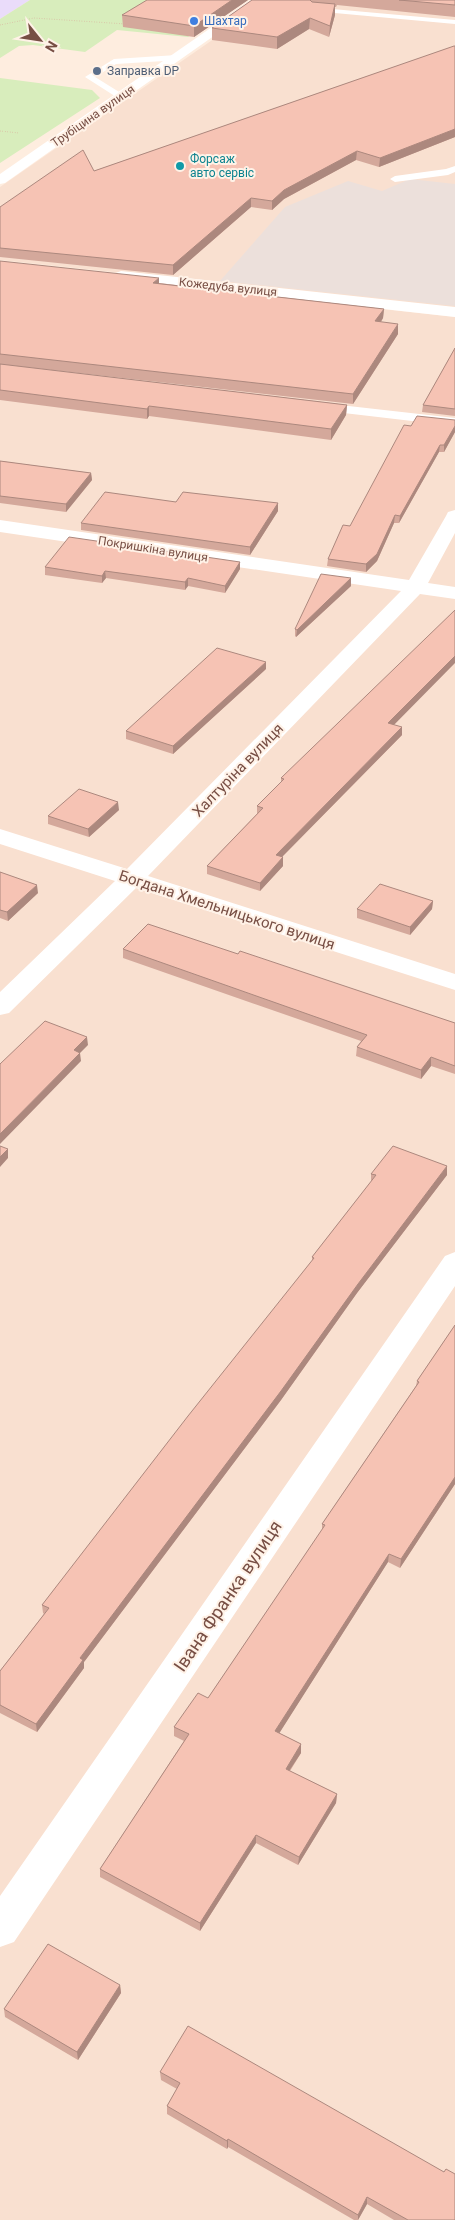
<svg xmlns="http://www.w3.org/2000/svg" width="455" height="2220" viewBox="0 0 455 2220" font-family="Roboto,sans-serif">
  <rect width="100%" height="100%" fill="#feeddf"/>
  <!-- residential -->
  <path fill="#f9e0d0" d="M270 0H455V308L0 260V187Z
    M0 267 455 317V2220H0Z"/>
  <!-- industrial -->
  <path fill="#ece0db" d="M410 179 455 184V306L220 281 285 207 348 181 382 191Z"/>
  <!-- education -->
  <path fill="#eadcfa" d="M0 0H30L0 19Z"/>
  <!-- green -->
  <path fill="#d8edbc" d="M30 0H239L188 37 117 30 85 52 33 45 19 46 0 58V19Z
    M0 78 92 90 100 98 0 163Z"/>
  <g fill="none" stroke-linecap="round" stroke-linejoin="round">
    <!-- path -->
    <path stroke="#dba697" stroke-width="1" stroke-dasharray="0.5 2" stroke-linecap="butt" d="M0 25 34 18 126 24
      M0 131 19 133"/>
    <!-- lane -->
    <path fill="#fff" fill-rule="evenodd" d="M310 7 455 20V24L313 11 309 9Z
      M177 55 180 56V60L116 64 95 77 124 95V99L121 100 85 77 114 59Z
      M455 166V172L448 175 395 182 390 179 395 176 446 169Z
      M322 403 455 418V426L318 410 316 407Z"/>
    <!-- street -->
    <path fill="#fff" fill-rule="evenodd" d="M121 271 455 307V317L116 279 113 276 116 273Z
      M455 510V533L428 583 455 587V599L420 594 148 876 455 974V990L136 888 9 1013 0 1015V992L115 881 0 844V829L127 869 401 591 0 532V520L409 580 446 516 448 512Z
      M455 1252V1286L14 1942 0 1947V1896L445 1256Z"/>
    <!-- secondary -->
    <path fill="#fff" fill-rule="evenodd" d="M251 0H265L5 183 0 184V174Z"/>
  </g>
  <!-- wall -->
  <path fill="#d4a89b" d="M248 0 194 37 123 27 122 15Z
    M252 0H455V17L337 5 336 7H335V15L329 37 309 29 277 49 212 40V28Z
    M455 46V137L379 167 356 160 284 199 272 210 251 207 173 275 0 257V207L94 171Z
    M0 261 159 283 384 309 383 318 381 322 398 334 353 404 25 367 347 405 346 415 331 440 149 416 147 419 0 400Z
    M455 348V416L422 412 423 405Z
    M455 420V432L444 452H439L399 523H394L377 561 366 572 327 566 328 559 350 526 411 426Z
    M0 461 91 473 92 480 66 512 0 503Z
    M176 502 278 503V511L250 555 81 530V523Z
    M240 562V569L225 593 188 586 185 590 106 578 102 583 45 575V567Z
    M351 578V586L296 637 295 636V629Z
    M266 669 173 754 126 739V731Z
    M394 725 402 735 282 857 283 866 260 891 207 874V866L257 814V806L281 782V778Z
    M119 810 89 837 48 824V816Z
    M0 872 38 893 8 921 0 918Z
    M433 901 432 909 410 935 357 918V909Z
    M123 949 238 954 455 1023V1074L431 1066 421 1079 356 1056 357 1047 361 1041 123 958Z
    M371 1174 447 1175 357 1293 281 1400 84 1662V1668L37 1732 0 1713V1671L44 1614 43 1613 42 1605 312 1261V1257L371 1182Z
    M455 1325V1484L400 1568 388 1562 279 1733 301 1744V1753L290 1771 337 1794 336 1803 298 1865 256 1843 200 1931 100 1877V1869L184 1741 174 1736V1727L208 1698 322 1530V1524L416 1386 417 1381Z
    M120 1985 121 1993 78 2060 5 2017 4 2009Z
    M160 2072 455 2220H394L367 2204 358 2220H354L228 2147 227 2149 167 2114V2106L177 2089 161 2080Z"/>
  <!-- shaded-wall -->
  <path fill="#ac887e" d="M232 0H248L194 37V26Z
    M335 4V15L329 37 330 26Z
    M310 18 309 29 277 49V37Z
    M455 129V137L379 167 380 158Z
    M357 151 356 160 284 199 272 210V201L284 190Z
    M251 198V207L173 275V265Z
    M159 278V287L153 283Z
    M384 309 383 318 375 331V321Z
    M398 324V334L353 404V394Z
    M347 405 346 415 331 440V429Z
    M149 406V416L147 419V409Z
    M455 426V432L444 452V445Z
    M440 445 439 452 399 523 400 516Z
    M91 473 92 480 66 512V504Z
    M278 503V511L250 555V547Z
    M395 515 394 523 377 561 366 572V564Z
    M240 562V569L225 593V586Z
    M105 571 106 578 102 583V576Z
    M188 578V586L185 590V582Z
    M351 578V586L296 637 297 630Z
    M455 656V663L388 731V723Z
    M266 662V669L173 754V746Z
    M402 727V735L276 863V855Z
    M118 802 119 810 89 837 88 829Z
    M283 857V866L260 891V883Z
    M37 885 38 893 8 921 7 912Z
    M433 901 432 909 410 935V927Z
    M87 1037 88 1045 74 1059V1050Z
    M80 1053 81 1061 0 1144V1134Z
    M431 1057V1066L421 1079V1070Z
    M8 1149V1158L0 1167V1157Z
    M447 1166V1175L357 1293 281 1400 84 1662V1668L37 1732 36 1724 80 1658 358 1284Z
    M455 1477V1484L400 1568 401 1559Z
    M389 1554 388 1562 275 1740V1731Z
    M301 1744V1753L285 1777 286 1769Z
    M337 1794 336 1803 298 1865 299 1857Z
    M256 1835V1843L200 1931V1923Z
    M120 1985 121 1993 78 2060 77 2052Z
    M228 2139V2147L227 2149V2141Z
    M367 2197V2204L358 2220V2215Z"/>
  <!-- building -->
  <path fill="#f6c3b4" stroke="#ac887e" d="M147 0H232L194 26 122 15Z
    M252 0H310L312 2 335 4 330 26 310 18 277 37 212 28Z
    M399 0H455V5Z
    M454 46H455V129L380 158 357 151 284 190 272 201 251 198 173 265 0 248V207L83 150 94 171Z
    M0 261 159 278 153 283 384 309 375 321 398 324 353 394 0 354Z
    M455 348V409L423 405Z
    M0 364 347 405 331 429 149 406 147 409 0 390Z
    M417 416 455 420V426L444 445H440L400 516 395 515 377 554 366 564 328 559 343 525 350 526 404 425 411 426Z
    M0 461 91 473 66 504 0 496Z
    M105 492 176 502 183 492 278 503 250 547 81 523Z
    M69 537 240 562 225 586 188 578 185 582 105 571 102 576 45 567Z
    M321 574 351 578 297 630 295 629Z
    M455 610V656L388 723 402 727 276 855 283 857 260 883 207 866 263 808 257 806 284 779 281 778Z
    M217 648 266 662 173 746 126 731Z
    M79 789 118 802 88 829 48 816Z
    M0 872 37 885 7 912 0 910Z
    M380 884 433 901 410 927 357 909Z
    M148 924 238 954 240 951 455 1023V1066L431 1057 421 1070 357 1047 367 1035 123 949Z
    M45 1021 87 1037 74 1050 80 1053 0 1134V1064Z
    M0 1146 8 1149 0 1157Z
    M393 1146 447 1166 358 1284 281 1391 80 1658 83 1660 36 1724 0 1705V1671L49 1608 42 1605 188 1416 314 1258 312 1257 376 1175 371 1174Z
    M455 1325V1477L401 1559 389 1554 275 1731 301 1744 286 1769 337 1794 299 1857 256 1835 200 1923 100 1869 189 1734 174 1727 198 1693 208 1698 325 1525 322 1524 419 1382 417 1381Z
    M48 1944 120 1985 77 2052 4 2009Z
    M188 2026 444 2172 446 2169 455 2174V2220H408L367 2197 358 2215 228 2139 227 2141 167 2106 180 2083 160 2072Z"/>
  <!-- markers -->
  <circle fill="#3f7fe0" stroke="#fff2e7" stroke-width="2" cx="194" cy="21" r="5"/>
  <circle fill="#5c6f8a" stroke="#fff2e7" stroke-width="2" cx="97" cy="71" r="5"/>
  <circle fill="#0f9aa8" stroke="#fff2e7" stroke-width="2" cx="180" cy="166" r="5"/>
  <g text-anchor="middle" stroke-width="4" stroke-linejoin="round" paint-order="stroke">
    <!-- far-shop labels -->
    <g font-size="12" fill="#366cbe" stroke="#fff2e7" text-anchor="start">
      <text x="204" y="25">Шахтар</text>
    </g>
    <!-- far-service labels -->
    <g font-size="12" fill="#4e5e75" stroke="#fff2e7" text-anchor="start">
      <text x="107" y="75">Заправка DP</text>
    </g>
    <!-- far-street labels -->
    <g font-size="12" fill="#774e44" stroke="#fff2e7">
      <text transform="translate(93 116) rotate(-35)" y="4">Трубіцина вулиця</text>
      <text transform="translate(228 287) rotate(6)" y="4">Кожедуба вулиця</text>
      <text transform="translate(153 549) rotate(9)" y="4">Покришкіна вулиця</text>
    </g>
    <!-- far-culture labels -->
    <g font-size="12" fill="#0d838f" stroke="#fff2e7" text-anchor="start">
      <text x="190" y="163">Форсаж<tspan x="190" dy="14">авто сервіс</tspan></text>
    </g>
    <!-- street labels -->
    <g font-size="15" fill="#774e44" stroke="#fff2e7">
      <text transform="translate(238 770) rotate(-46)" y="5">Халтуріна вулиця</text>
      <text transform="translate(227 910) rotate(18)" y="5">Богдана Хмельницького вулиця</text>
    </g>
    <!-- near-street labels -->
    <g font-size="18" fill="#774e44" stroke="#fff2e7">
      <text transform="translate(228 1596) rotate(-56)" y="6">Івана Франка вулиця</text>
    </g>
  </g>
  <!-- north arrow -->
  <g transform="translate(40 40) rotate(120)" stroke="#fff2e7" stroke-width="4" paint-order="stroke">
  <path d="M0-4L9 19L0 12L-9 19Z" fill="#774e44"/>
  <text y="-8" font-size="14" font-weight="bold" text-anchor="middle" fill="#774e44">N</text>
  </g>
</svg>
